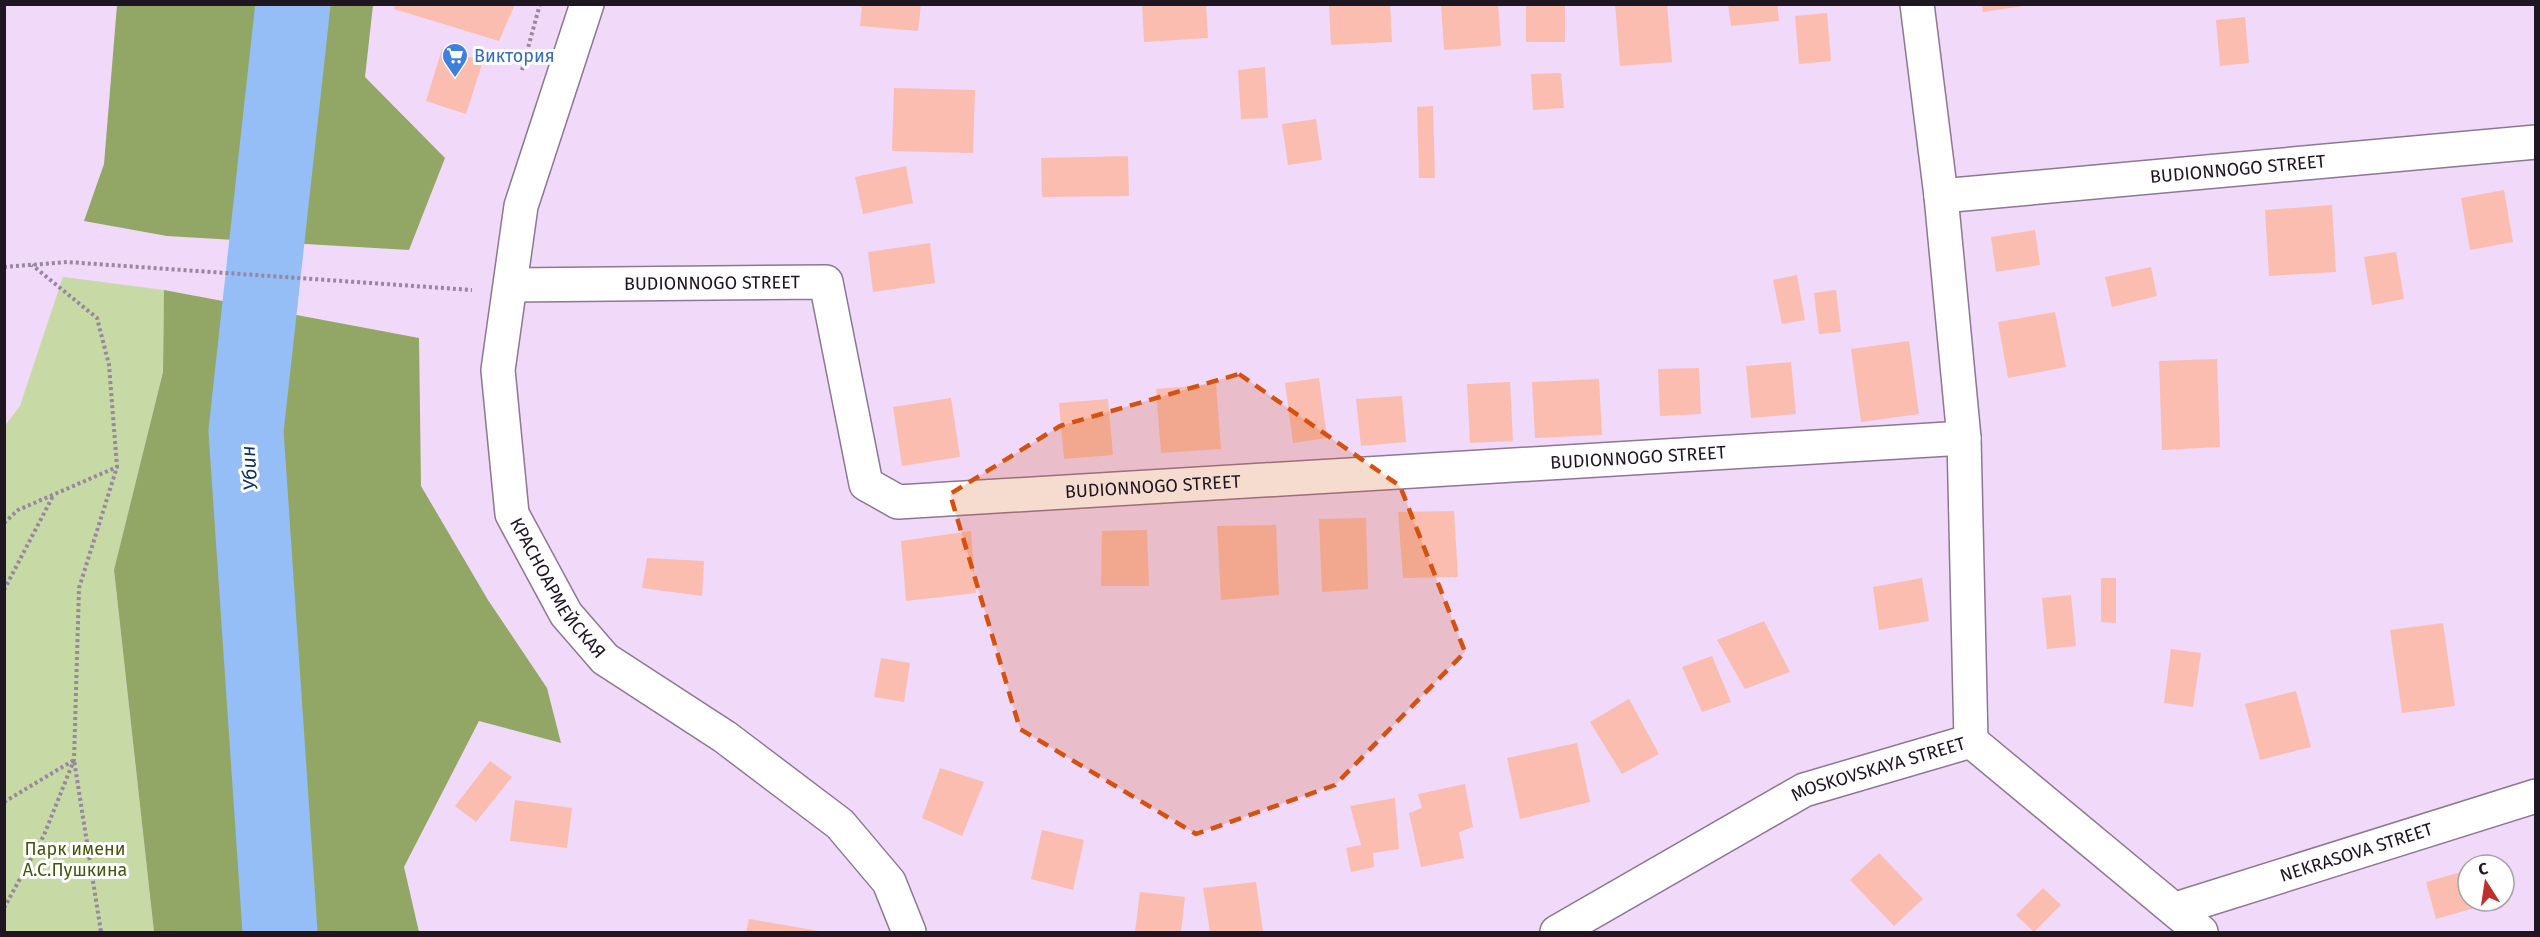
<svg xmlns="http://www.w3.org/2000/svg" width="2540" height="937" viewBox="0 0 2540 937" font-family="'Fira Sans',sans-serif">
  <rect width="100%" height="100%" fill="#f1d9f9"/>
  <!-- green -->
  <path fill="#c7d9a5" d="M63 277 164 290 163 372 114 571 154 932H5L4 427 20 406Z"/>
  <!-- forest -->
  <path fill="#92a765" d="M117 5H373L365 77 445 158 409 250 167 236 84 221 104 164Z
    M164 290 419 338 421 486 488 600 547 688 561 743 479 721 404 867 419 932H154L114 570 163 372Z"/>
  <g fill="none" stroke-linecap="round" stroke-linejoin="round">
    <!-- river -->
    <path stroke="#95bef7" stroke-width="75" d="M280 932 246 431 293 4"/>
  </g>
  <!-- building -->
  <path fill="#fbbdb0" d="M395 4H515L499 41 394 9Z
    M862 4H921L918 31 860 26Z
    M1142 4H1206L1208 38 1144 42Z
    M1329 4H1390L1392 42 1331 45Z
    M1441 4H1498L1501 46 1444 50Z
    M1615 4H1667L1672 62 1620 66Z
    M1728 4H1777L1779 21 1731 26Z
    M1982 4H2023V6L1983 12Z
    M1526 5H1565V42H1526Z
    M1827 13 1831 61 1799 64 1795 16Z
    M2245 17 2249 63 2220 66 2216 20Z
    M442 49 483 61 466 114 426 101Z
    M1265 67 1268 118 1241 119 1238 70Z
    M1561 73 1564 108 1533 110 1531 74Z
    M894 88 975 90 973 153 892 151Z
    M1433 106 1435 178H1419L1417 107Z
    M1316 119 1322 160 1288 165 1282 124Z
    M1128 156 1129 196 1042 197 1041 158Z
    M906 166 913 203 863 214 855 177Z
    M2504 190 2513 242 2470 250 2461 198Z
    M2332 205 2336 272 2269 276 2265 210Z
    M2035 230 2040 265 1996 272 1991 237Z
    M930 243 935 283 873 292 868 252Z
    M2396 252 2404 299 2372 305 2364 257Z
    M2151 267 2157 296 2112 307 2105 277Z
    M1797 275 1805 320 1782 324 1773 280Z
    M1836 290 1841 332 1819 334 1814 293Z
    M2055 312 2066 367 2008 378 1998 322Z
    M1909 341 1919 414 1861 422 1851 349Z
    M2217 359 2220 447 2162 450 2159 361Z
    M1791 362 1796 414 1751 418 1746 366Z
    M1699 368 1701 414 1660 416 1658 369Z
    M1319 378 1327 438 1293 443 1285 383Z
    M1599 379 1602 435 1535 438 1532 382Z
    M1510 382 1513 441 1470 443 1467 384Z
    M1216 384 1221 449 1161 453 1156 389Z
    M1402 396 1406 442 1361 446 1356 399Z
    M951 398 960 457 902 466 893 407Z
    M1108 399 1113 455 1064 459 1059 403Z
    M1454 511 1458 577 1403 578 1398 512Z
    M1366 518 1368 589 1322 592 1319 519Z
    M1276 525 1279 595 1221 600 1217 526Z
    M1147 530 1149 586H1101L1102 531Z
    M971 531 976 593 906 601 901 541Z
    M647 558 704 561 702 596 642 588Z
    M1922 578 1929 621 1879 630 1873 587Z
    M2101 578H2116V623L2101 622Z
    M2071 595 2076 646 2047 649 2042 598Z
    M1764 621 1790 672 1745 689 1717 640Z
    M2443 623 2455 706 2402 713 2390 630Z
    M2171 649 2201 653 2193 707 2164 703Z
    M1712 656 1731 702 1702 712 1682 667Z
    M881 658 910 663 904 702 874 697Z
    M2296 691 2311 747 2260 760 2245 704Z
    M1629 699 1659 754 1622 774 1590 722Z
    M1577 743 1590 802 1520 819 1507 758Z
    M490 761 512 777 476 822 455 806Z
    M940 768 984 782 962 836 922 818Z
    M1465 784 1473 827 1459 832 1464 858 1421 867 1409 813 1422 808 1418 794Z
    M1395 798 1399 849 1373 853 1374 867 1351 872 1346 848 1361 845 1350 806Z
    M515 800 572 808 567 848 510 841Z
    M1042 830 1084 840 1073 890 1031 879Z
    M1879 853 1923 899 1894 926 1850 880Z
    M2468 870V901H2481L2482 906 2436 919 2426 882Z
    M1256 882 1263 932H1210L1203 888Z
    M2043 888 2061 905 2034 932 2016 915Z
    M1140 892 1185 897 1181 932H1135Z
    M749 919 819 931 818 932H746Z"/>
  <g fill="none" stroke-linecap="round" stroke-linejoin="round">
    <defs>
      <g id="minor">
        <path id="s1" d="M587 4 521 206 498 370 512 514 566 614 605 659 725 737 840 824 889 882 909 932"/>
        <path d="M1917 4 1941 196 1964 438 1971 741"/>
        <path id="s2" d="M1941 196 2536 142"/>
        <path id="s3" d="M511 285 826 282 866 484 898 502 1964 438"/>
        <path id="s4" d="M2176 909 2536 796"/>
        <path id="s5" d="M1557 932 1804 790 1971 741 2201 932"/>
      </g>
    </defs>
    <!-- minor casing -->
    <use href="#minor" stroke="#8d7793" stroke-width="36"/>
    <!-- path -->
    <path stroke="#98879e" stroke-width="4" stroke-dasharray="3 3" stroke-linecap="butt" d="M522 70 540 4
      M4 267 67 262 472 290
      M4 523 18 510 117 467
      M4 590 53 496
      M4 802 74 760 101 932
      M4 908 44 835 74 760 79 588 117 467 109 365 97 318 32 265"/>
    <!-- minor -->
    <use href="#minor" stroke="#fff" stroke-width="33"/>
  </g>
  <!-- marked area -->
  <path fill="#d4520e" fill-opacity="0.2" stroke="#d4520e" stroke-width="4.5" stroke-dasharray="12 8" stroke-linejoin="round" d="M1239 374 1400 486 1465 652 1335 785 1196 834 1020 729 950 494 1060 426Z"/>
  <!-- icons -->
  <defs>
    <symbol id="supermarket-pin" viewBox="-11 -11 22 30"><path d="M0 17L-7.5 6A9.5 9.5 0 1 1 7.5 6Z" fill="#3f7fe0" stroke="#fff"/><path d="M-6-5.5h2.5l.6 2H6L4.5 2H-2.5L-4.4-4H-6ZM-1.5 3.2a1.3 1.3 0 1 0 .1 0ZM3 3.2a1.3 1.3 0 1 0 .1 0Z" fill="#fff"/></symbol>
  </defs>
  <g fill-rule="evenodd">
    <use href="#supermarket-pin" x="440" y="41" width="30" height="40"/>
  </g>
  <g text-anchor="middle" stroke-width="6" stroke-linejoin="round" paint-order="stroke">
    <!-- shop labels -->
    <g font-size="18" fill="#366cbe" stroke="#fff" text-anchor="start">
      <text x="474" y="62">Виктория</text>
    </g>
    <!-- street labels -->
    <g font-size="18" fill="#1e1621" stroke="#fff">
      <text dy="6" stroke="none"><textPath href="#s2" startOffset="298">BUDIONNOGO STREET</textPath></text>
      <text dy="6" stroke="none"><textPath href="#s3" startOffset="201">BUDIONNOGO STREET</textPath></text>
      <text dy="6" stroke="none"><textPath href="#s3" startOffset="1299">BUDIONNOGO STREET</textPath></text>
      <text dy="6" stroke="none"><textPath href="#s3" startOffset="813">BUDIONNOGO STREET</textPath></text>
      <text dy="6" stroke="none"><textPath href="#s1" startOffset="610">КРАСНОАРМЕЙСКАЯ</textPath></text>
      <text dy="6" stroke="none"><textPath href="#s5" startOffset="362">MOSKOVSKAYA STREET</textPath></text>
      <text dy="6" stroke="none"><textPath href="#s4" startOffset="189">NEKRASOVA STREET</textPath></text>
    </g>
    <!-- park labels -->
    <g font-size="18" fill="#45570c" stroke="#fff">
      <text x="75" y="855">Парк имени<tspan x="75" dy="21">А.С.Пушкина</tspan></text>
    </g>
    <!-- water labels -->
    <g font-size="20" font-style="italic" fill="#0b3264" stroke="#fff">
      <text transform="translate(249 468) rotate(-94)" y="7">Убин</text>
    </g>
  </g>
  <!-- border -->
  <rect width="2540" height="937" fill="none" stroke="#1e1621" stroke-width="12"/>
  <!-- north arrow -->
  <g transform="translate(2486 883) rotate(348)"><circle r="28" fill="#ffffff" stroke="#a5a2a6" stroke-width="1.5"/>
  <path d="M0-4.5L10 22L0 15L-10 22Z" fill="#be302b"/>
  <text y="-9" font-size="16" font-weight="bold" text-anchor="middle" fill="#1e1621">С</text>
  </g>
</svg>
